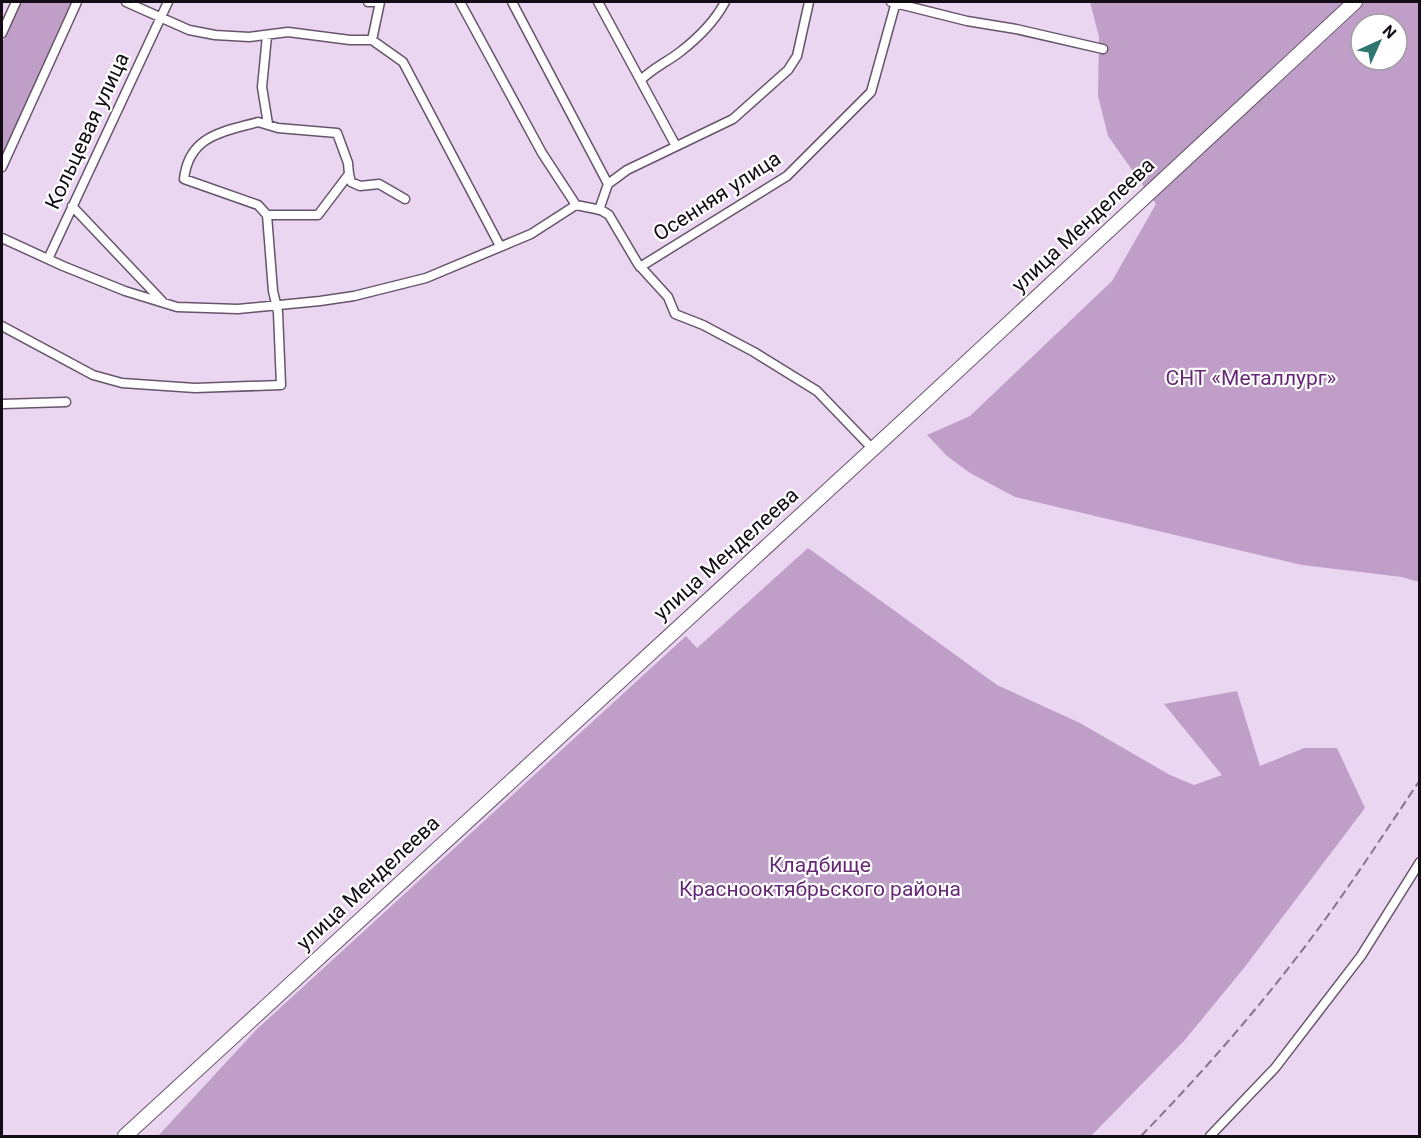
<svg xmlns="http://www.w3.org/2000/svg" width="1421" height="1138" viewBox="0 0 1421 1138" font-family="Roboto,sans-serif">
  <rect width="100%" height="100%" fill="#ebd6f1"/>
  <!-- green -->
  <path fill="#bf9ec8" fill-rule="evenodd" d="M21 2H74L2 157V43Z
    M1090 2H1419V582L1402 577 1302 565 1015 497 970 473 947 456 927 435 970 416 1112 281 1156 204 1108 136 1098 96 1099 37ZM1361 24H1397V60H1361Z
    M808 548 997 685 1080 723 1170 775 1194 785 1222 775 1164 704 1237 691 1260 766 1304 748H1337L1365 808 1244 968 1184 1041 1091 1136H158L256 1030 686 636 697 648Z"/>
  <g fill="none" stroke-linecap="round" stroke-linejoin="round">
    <defs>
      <path id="minor" d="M126 2 189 30 215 35 249 37 288 32 350 40H372L403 62 500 246
        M368 2H380L372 40
        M460 2 542 153 576 205 601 210 609 215 638 264 668 297 675 314 703 325 754 352 817 391 867 443
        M512 2 608 184 599 210
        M598 2 676 146
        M891 2 967 21 1016 29 1103 49
        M2 33 16 2
        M267 36 262 87 268 124
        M641 80C653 68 667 62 680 52 698 38 715 21 725 2
        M258 122 278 128 337 133 348 163 349 174 318 215H267L258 205 184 179C189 135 223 132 258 122Z
        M2 167 77 2
        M349 174 351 182 360 186 379 184 405 199
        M608 184 627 170 733 119 788 70 797 56 809 2
        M72 206 162 301
        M2 238 63 266 125 291 177 307 238 309 320 301 354 296 426 278 531 234 576 205
        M48 259 168 2
        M640 267 787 176 871 92 896 2
        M2 326 93 375 122 383 195 388 281 385 278 312 273 291 267 215
        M2 404 66 402
        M1210 1136 1275 1068 1361 956 1420 862"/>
      <path id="trunk" d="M125 1136 912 413 1355 2"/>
    </defs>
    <!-- minor casing -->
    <use href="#minor" stroke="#66546b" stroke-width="11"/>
    <!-- trunk casing -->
    <use href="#trunk" stroke="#66546b" stroke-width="16"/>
    <!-- minor -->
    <use href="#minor" stroke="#fff" stroke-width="8"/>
    <!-- trunk -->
    <use href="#trunk" stroke="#fff" stroke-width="14"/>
    <!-- rail -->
    <path stroke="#847588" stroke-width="2" stroke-dasharray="9 4.5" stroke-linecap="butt" d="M1141 1136C1215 1060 1285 978 1346 890 1371 854 1395 817 1420 780"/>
  </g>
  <g text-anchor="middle" stroke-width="4.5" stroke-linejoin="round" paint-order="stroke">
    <!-- street labels -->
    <g font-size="21" fill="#130c15" stroke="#fff">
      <text transform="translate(87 131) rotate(-65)" y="7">Кольцевая улица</text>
      <text transform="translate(717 196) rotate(-33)" y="7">Осенняя улица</text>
      <text transform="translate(1083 225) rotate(-43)" y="7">улица Менделеева</text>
      <text transform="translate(726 554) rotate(-42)" y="7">улица Менделеева</text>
      <text transform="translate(368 883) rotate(-43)" y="7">улица Менделеева</text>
    </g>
    <!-- park labels -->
    <g font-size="21" fill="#662876" stroke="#fff">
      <text x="1251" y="385">СНТ «Металлург»</text>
      <text x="820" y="872">Кладбище<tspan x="820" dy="24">Краснооктябрьского района</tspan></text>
    </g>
  </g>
  <!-- border -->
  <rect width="1421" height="1138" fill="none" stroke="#130c15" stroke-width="6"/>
  <!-- north arrow -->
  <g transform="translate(1379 42) rotate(45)"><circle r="28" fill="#ffffff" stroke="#a19ea1" stroke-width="1.5"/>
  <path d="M0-4.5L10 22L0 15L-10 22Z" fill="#2e766f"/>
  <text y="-9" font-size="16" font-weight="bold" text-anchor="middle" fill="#130c15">N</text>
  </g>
</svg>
